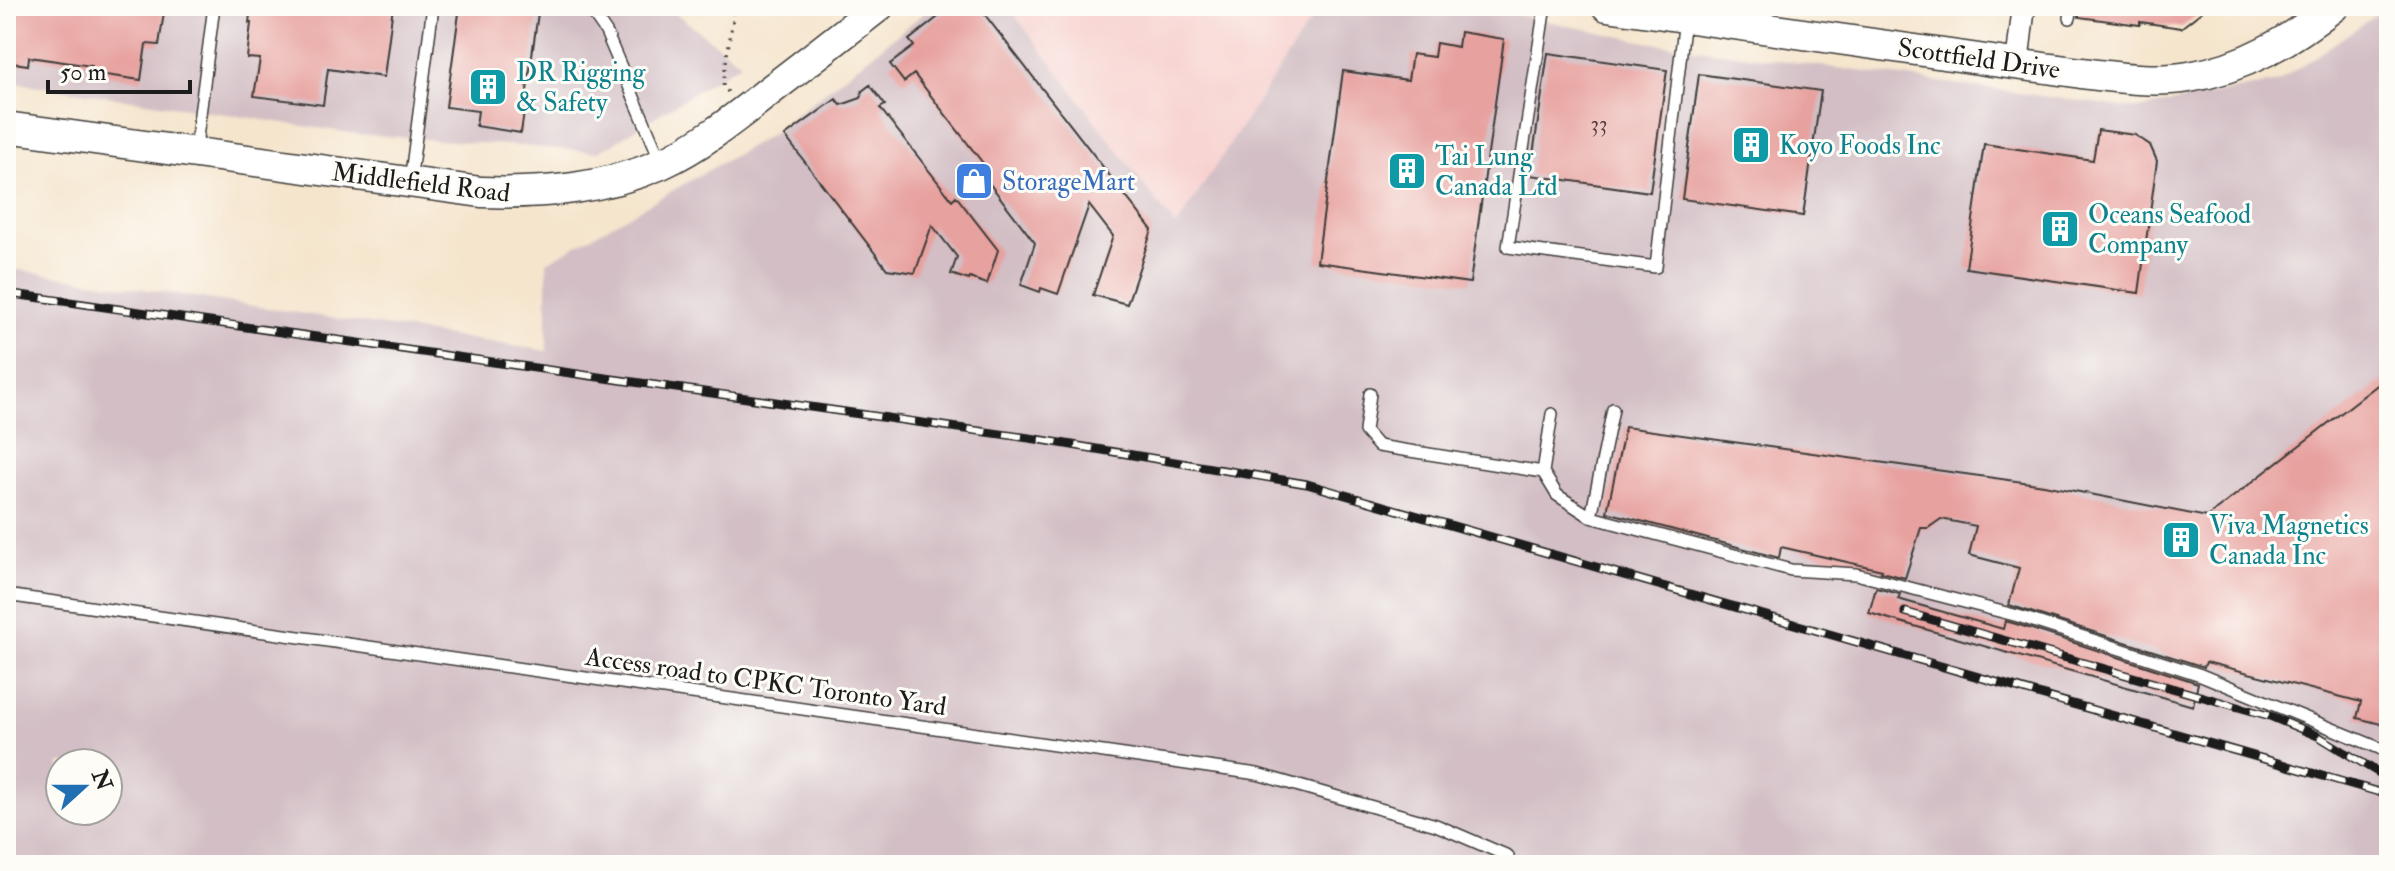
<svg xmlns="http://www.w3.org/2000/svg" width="2395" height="871" viewBox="0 0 2395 871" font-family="'IM FELL Double Pica',serif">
  <rect width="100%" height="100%" fill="#fdfcf7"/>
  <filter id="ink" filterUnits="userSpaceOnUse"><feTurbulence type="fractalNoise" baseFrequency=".0125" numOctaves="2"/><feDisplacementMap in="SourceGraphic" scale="16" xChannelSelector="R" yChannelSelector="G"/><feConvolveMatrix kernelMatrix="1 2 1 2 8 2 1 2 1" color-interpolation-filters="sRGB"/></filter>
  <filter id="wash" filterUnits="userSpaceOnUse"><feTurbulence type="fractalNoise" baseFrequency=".006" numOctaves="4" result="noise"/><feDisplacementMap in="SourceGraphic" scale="32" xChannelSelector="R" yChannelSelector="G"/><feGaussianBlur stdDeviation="1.8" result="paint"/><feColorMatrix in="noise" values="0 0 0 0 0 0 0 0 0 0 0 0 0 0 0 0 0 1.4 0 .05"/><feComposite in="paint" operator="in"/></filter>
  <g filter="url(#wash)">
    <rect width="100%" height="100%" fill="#f5e5cd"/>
    <!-- built -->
    <path fill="#f7d0ce" d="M1008 6H1320L1176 228Z"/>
    <!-- industrial -->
    <path fill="#d2bec4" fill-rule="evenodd" d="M6 6H666L741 63 599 152 357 134 6 81Z
      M933 6H1008L1176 227 1320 6H1476L1646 42 2137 109 2278 82 2389 6V865H6V268L547 351V262L772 134ZM60 763H108V811H60Z"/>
    <g id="blocks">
      <!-- building -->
      <path fill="#e7a19f" d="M6 6H165L159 45 146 44 141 80 91 73 92 66 29 57 28 65 6 62Z
        M251 6H393L384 77 328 69 323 105 254 96 260 59 247 58 251 23H249Z
        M460 6H539L521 133 476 126 478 111 446 107Z
        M952 6H978L1152 230 1127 304 1093 295 1113 236 1089 205 1058 294 1041 288 1040 292 1021 285 1035 243 983 175 989 171 914 74 904 82 890 64 914 46 909 40Z
        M2080 6H2209L2181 28 2140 22V25L2079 17Z
        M1460 32 1504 39 1470 283 1317 262 1343 71 1408 80 1412 54 1434 57 1436 43 1458 47Z
        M1548 53 1667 70 1650 192 1530 175Z
        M1699 74 1821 91 1803 216 1682 199Z
        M870 85 885 105 880 108 952 200 956 196 998 250 987 284 970 278 969 280 951 274 957 257 932 225 915 273 887 269 785 136 836 99 841 105 861 98 862 91Z
        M2098 130 2135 135 2150 145 2157 161 2139 293 1966 268 1984 144 2093 160Z
        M2389 376V726L2357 718 2361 702 2206 662 2204 667 2009 605 2019 568 1969 555 1976 526 1941 519 1928 528H1921L1905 578 1881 572 1882 570 1781 547 1779 558 1607 512 1625 427 2044 485 2207 517Z
        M1876 588 1900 594 1898 599 2003 629 2005 621 2016 624 2198 683 2193 706 1869 613Z"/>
    </g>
  </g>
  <g filter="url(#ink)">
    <use href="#blocks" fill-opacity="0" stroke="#3d3a37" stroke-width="2"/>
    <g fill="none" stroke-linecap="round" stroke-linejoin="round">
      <defs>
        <path id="lane" d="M588 6 606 32 661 161
          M1545 6 1508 247 1656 267 1685 18
          M2070 18 2072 6
          M195 153 214 6
          M410 182 433 6
          M1370 394 1365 431 1378 446 1543 472
          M1552 414 1543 472 1557 495 1591 517 1791 570 1856 574 2018 616 2201 675 2389 752
          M1591 517 1613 409
          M6 595 1257 774 1436 825 1508 856"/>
        <path id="street" d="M2017 64 2024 6"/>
        <path id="secondary" d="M1607 6C1731 23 1855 41 1979 59 2013 64 2047 68 2081 73 2117 77 2153 83 2189 77 2244 68 2291 40 2334 6
          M6 127 481 192C543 194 604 189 661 164 700 146 735 118 768 92 805 64 842 35 879 6"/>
      </defs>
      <!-- lane casing -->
      <use href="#lane" stroke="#3d3a37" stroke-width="14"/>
      <!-- street casing -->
      <use href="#street" stroke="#3d3a37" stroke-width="25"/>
      <!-- secondary casing -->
      <use href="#secondary" stroke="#3d3a37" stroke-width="33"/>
      <!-- path -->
      <path stroke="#3d3a37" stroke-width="3" stroke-dasharray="2 6" stroke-linecap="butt" d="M728 92 723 86 724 75 735 6"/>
      <!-- lane -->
      <use href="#lane" stroke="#fff" stroke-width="11"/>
      <!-- street -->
      <use href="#street" stroke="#fff" stroke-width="22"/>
      <!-- secondary -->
      <use href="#secondary" stroke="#fff" stroke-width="30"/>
      <defs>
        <path id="rail" d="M6 293 1036 439 1307 484 2389 795
          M1905 612 2270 716 2318 736 2389 779"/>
      </defs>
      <!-- rail casing -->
      <use href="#rail" stroke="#1c1c1c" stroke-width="9"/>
      <!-- rail -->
      <use href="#rail" stroke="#fdfcf7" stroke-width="6" stroke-dasharray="18" stroke-linecap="butt"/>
    </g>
  </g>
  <!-- icons -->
  <defs>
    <symbol id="building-square" viewBox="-11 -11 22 22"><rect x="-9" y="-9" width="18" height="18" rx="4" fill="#0f9aa8" stroke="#fdfcf7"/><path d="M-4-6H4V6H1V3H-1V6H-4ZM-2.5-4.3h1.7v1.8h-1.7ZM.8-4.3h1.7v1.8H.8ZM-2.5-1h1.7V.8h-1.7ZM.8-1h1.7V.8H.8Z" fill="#fff"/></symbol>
    <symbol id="shop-square" viewBox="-11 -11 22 22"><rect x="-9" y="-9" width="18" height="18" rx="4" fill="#3f7fe0" stroke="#fdfcf7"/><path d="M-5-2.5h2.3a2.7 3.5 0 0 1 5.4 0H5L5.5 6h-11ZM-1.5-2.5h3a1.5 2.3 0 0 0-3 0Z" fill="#fff"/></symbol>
  </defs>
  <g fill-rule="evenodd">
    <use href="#building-square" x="466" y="65" width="44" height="44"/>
    <use href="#building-square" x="1729" y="123" width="44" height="44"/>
    <use href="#building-square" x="1385" y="149" width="44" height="44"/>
    <use href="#shop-square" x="952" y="159" width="44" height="44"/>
    <use href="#building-square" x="2038" y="207" width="44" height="44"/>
    <use href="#building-square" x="2159" y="518" width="44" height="44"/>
  </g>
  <g text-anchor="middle" stroke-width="6" stroke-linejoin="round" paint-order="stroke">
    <!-- number labels -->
    <g font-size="22" fill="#4f3d3d">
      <text x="1599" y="131">33</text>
    </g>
    <!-- street labels -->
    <g font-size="26" fill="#1c1c1c" stroke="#fdfcf7">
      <text transform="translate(1979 58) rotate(8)" y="9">Scottfield Drive</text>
      <text transform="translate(421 182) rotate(7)" y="9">Middlefield Road</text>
      <text transform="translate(766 681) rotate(8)" y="9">Access road to CPKC Toronto Yard</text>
    </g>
    <!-- culture labels -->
    <g font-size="26" fill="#0d838f" stroke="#fdfcf7" text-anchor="start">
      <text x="516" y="81">DR Rigging<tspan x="516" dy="30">&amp; Safety</tspan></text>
      <text x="1779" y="154">Koyo Foods Inc</text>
      <text x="1435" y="165">Tai Lung<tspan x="1435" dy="30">Canada Ltd</tspan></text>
      <text x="2088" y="223">Oceans Seafood<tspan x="2088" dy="30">Company</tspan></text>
      <text x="2209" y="534">Viva Magnetics<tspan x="2209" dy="30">Canada Inc</tspan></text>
    </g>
    <!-- shop labels -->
    <g font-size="26" fill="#366cbe" stroke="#fdfcf7" text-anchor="start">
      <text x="1002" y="190">StorageMart</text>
    </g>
  </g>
  <!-- margin -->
  <rect width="2395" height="871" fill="none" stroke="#fdfcf7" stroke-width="32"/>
  <!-- north arrow -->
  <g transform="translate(84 787) rotate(69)"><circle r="38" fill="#fdfcf7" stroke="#a3a29f" stroke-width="2"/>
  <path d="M0-6L14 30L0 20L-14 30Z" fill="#1f6fb2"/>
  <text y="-12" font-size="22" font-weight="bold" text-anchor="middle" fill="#1c1c1c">N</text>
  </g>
  <!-- scale -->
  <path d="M48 80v12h142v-12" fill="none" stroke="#1c1c1c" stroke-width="4"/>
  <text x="60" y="80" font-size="24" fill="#1c1c1c" stroke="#fdfcf7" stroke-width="6" paint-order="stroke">50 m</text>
</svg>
